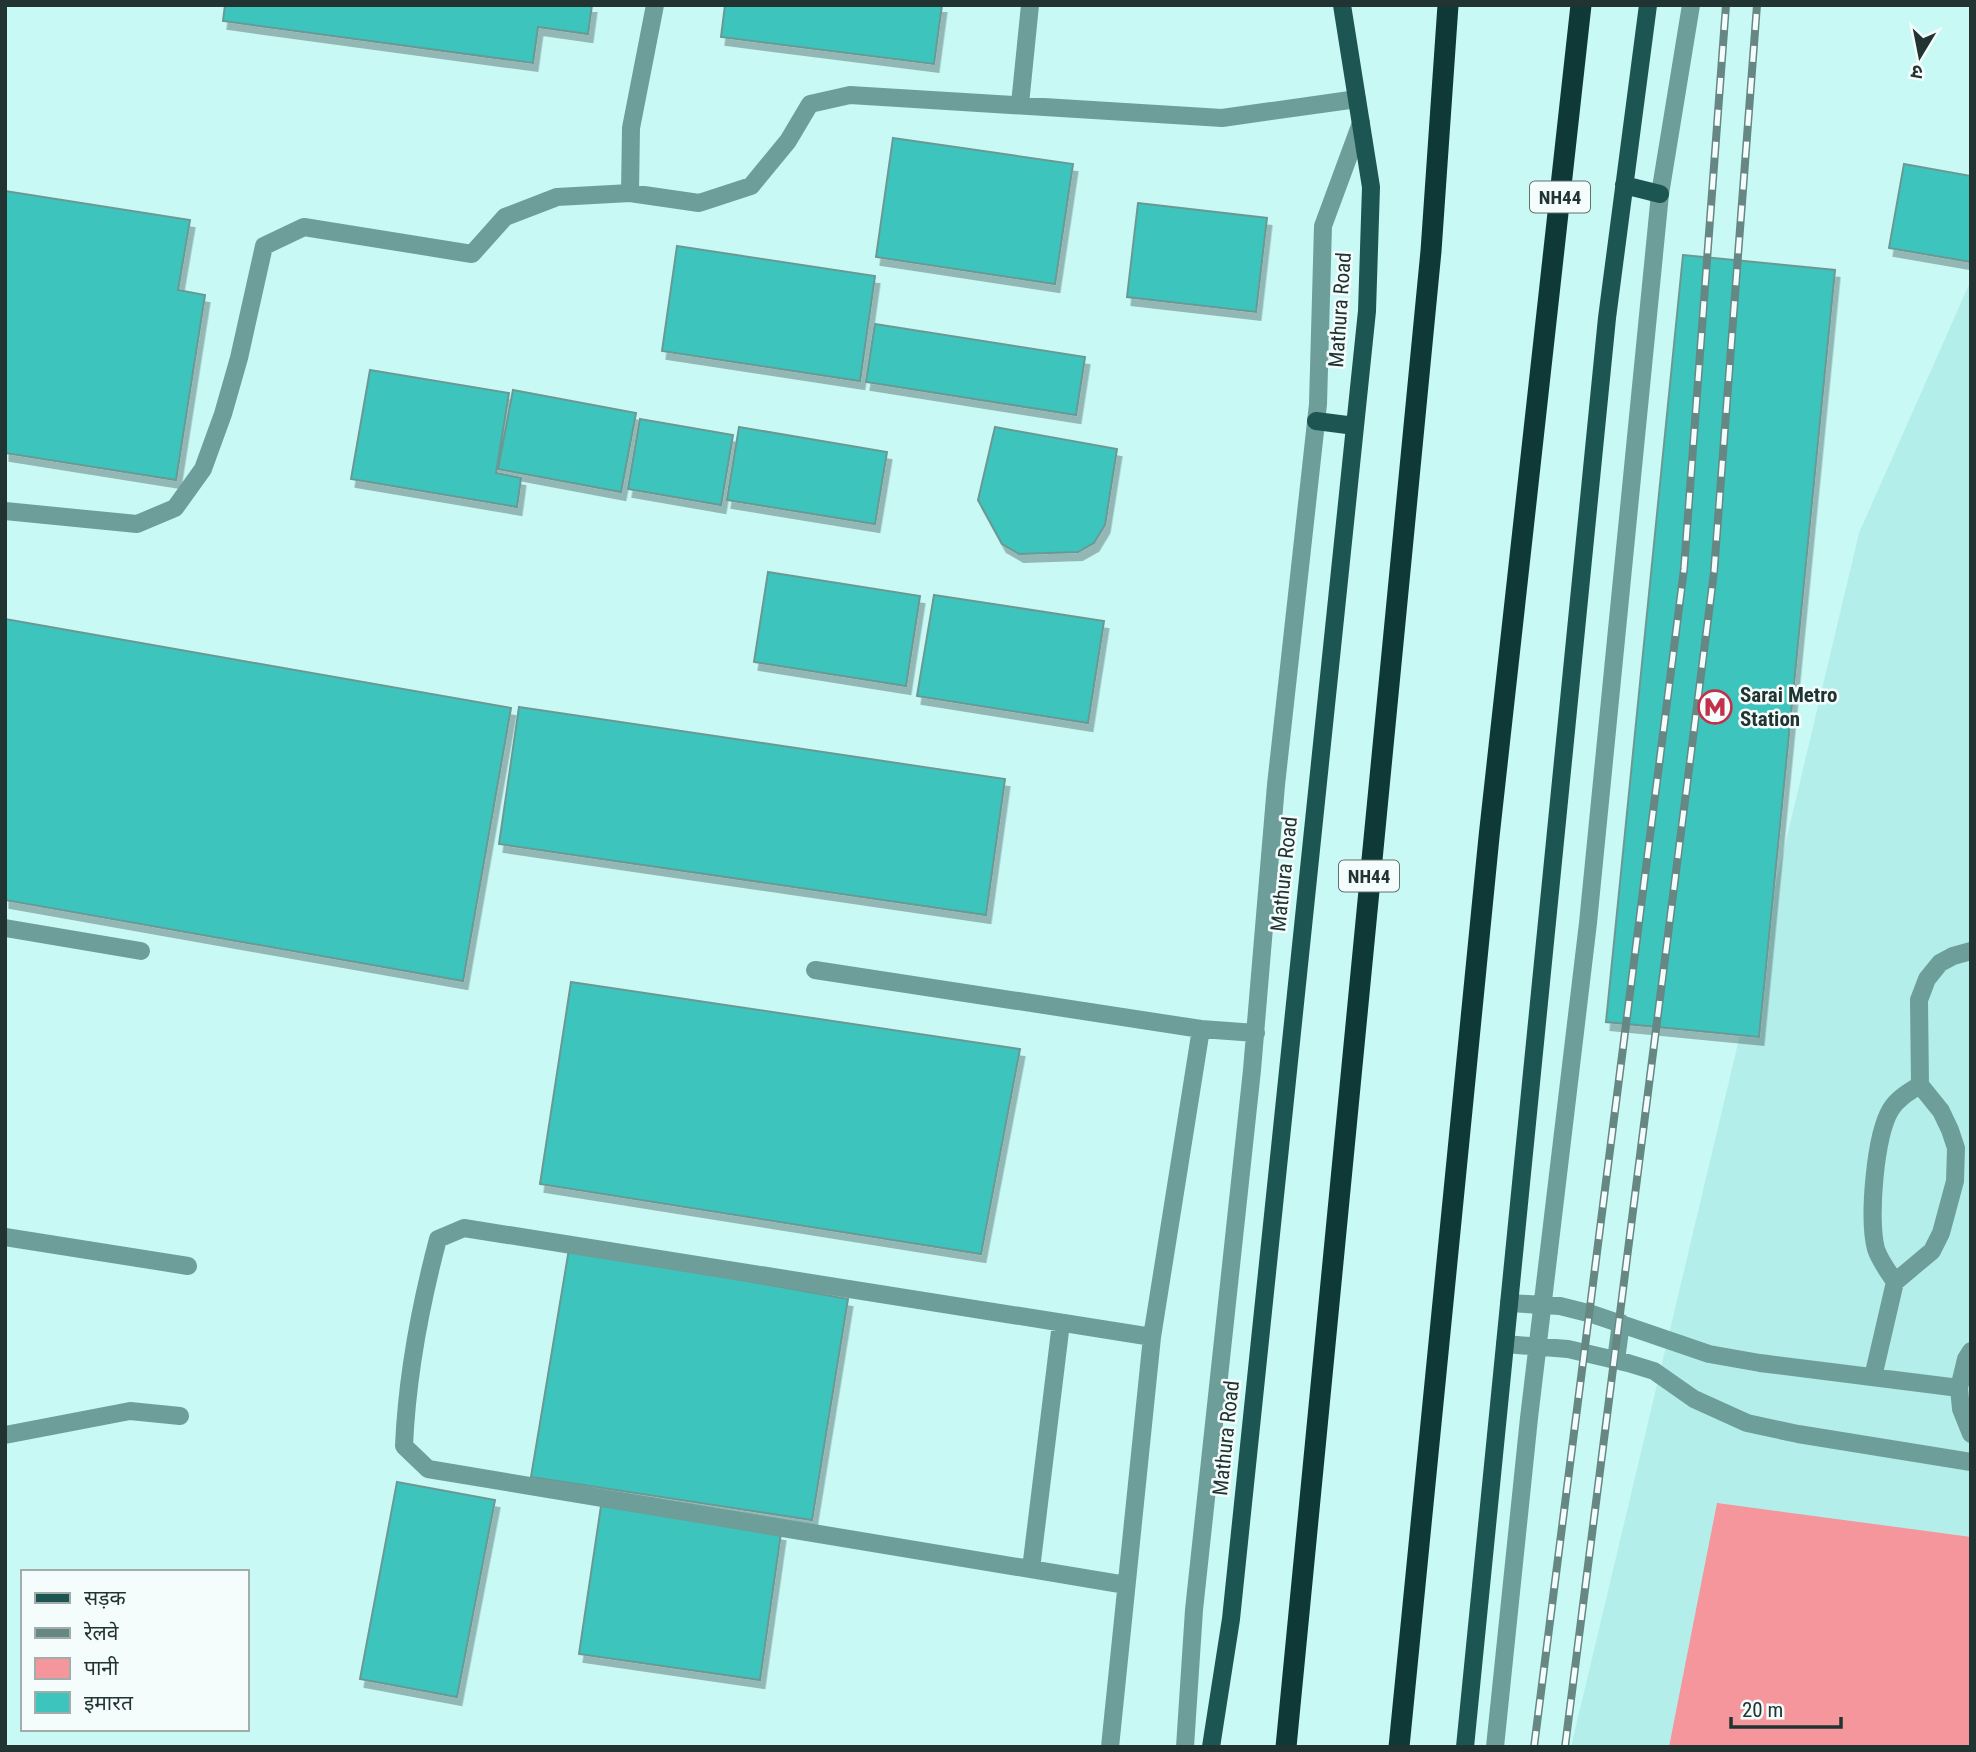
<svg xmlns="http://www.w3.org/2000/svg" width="1976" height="1752" viewBox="0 0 1976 1752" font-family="'Roboto Condensed','Noto Sans Devanagari',sans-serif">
  <defs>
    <filter id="shadow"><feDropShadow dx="4.5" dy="8" stdDeviation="0" flood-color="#0004"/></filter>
  </defs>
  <rect width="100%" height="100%" fill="#c9f9f5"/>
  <!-- built -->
  <path fill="#b4eeea" d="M1971 280V1747H1571L1859 533Z"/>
  <!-- water -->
  <path fill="#f4969b" d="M1717 1503 1971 1537V1747H1669Z"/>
  <!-- building -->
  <path fill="#3dc4bd" stroke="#6b9995" stroke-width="2" filter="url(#shadow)" d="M225 5H592L588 34 538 27 533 63 223 21Z
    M725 5H942L934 64 721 37Z
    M893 138 1073 164 1055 284 876 257Z
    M1904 164 1971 176V262L1889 248Z
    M5 191 190 220 178 290 205 295 176 480 5 453Z
    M1138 203 1267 218 1256 312 1127 297Z
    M677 246 875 276 860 381 662 351Z
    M1683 255 1835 270 1759 1037 1606 1022Z
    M875 324 1085 357 1076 415 866 382Z
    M370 370 509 393 496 473 521 478 517 507 351 479Z
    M513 390 636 413 621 492 498 469Z
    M640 419 733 435 721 505 628 489Z
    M739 427 887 452 875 524 727 500Z
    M995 427 1117 449 1105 525 1094 543 1078 552 1019 554 1002 544 978 500Z
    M768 572 920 596 906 686 754 662Z
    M934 595 1104 621 1088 723 917 696Z
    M5 619 511 708 463 981 5 900Z
    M519 707 1005 779 986 915 499 844Z
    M571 982 1020 1049 981 1254 540 1184Z
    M569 1249 848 1299 812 1520 531 1477Z
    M397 1482 495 1500 457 1697 360 1679Z
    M601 1506 781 1533 760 1680 579 1654Z"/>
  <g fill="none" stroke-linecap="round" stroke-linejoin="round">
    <!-- minor -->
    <path stroke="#6e9e9a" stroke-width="18" d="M1020 104 1030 5
      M630 193 631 128 655 5
      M5 511 137 524 175 508 203 469 223 414 239 358 264 246 304 227 472 254 505 217 557 197 630 193 699 203 751 186 788 141 810 104 850 95 1222 118 1357 99
      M5 928 141 951
      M815 970 1201 1029
      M5 1237 188 1266
      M1895 1282C1888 1271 1880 1261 1876 1249 1868 1219 1875 1135 1891 1109 1898 1098 1909 1092 1920 1085
      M1509 1303 1560 1306 1592 1314 1709 1354 1760 1363 1959 1388 1966 1359 1971 1351
      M1505 1344 1568 1349 1628 1363 1654 1371 1694 1399 1747 1423 1798 1434 1971 1462
      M1616 1360 1621 1323
      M1873 1377 1895 1282 1932 1251 1941 1233 1955 1181 1956 1148 1950 1130 1941 1111 1920 1085 1919 1000 1927 979 1940 963 1953 956 1971 951
      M1959 1388 1961 1409 1971 1434
      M5 1435 130 1411 180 1416
      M1031 1569 1061 1323
      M1126 1585 428 1469 404 1446C407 1376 420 1307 438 1239L464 1228 1152 1337
      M1110 1747 1152 1337 1201 1029 1256 1033
      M1185 1747 1194 1610 1252 1070 1276 785 1318 404 1323 226 1361 123
      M1495 1747 1529 1418 1588 923 1660 194 1691 5"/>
    <!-- major -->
    <path stroke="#1c5552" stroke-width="18" d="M1624 185 1660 194
      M1316 421 1355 426
      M1211 1747 1231 1619 1367 311 1371 187 1342 5
      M1465 1747 1607 318 1648 5"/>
    <!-- highway -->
    <path stroke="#0f3937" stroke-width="21" d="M1286 1747 1431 251 1448 5
      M1399 1747 1489 837 1581 5"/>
    <defs>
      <path id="rail" d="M1534 1747 1684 569 1726 5
        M1565 1747 1714 572 1757 5"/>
    </defs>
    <!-- rail casing -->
    <use href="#rail" stroke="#678784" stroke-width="8"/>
    <!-- rail -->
    <use href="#rail" stroke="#f4fdfc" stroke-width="5" stroke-dasharray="16" stroke-linecap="butt"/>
  </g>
  <!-- icons -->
  <defs>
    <symbol id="metro-ring" viewBox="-11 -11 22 22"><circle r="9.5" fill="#f4fdfc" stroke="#c23149" stroke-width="1.5"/><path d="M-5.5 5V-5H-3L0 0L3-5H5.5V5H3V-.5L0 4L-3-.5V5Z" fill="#c23149"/></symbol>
  </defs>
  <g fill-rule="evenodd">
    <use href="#metro-ring" x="1696" y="688" width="38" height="38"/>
  </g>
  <g text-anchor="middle" stroke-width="5" stroke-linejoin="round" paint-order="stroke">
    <!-- shield labels -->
    <g fill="#f4fdfc" stroke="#60706f" stroke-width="2">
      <rect x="1530" y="181.5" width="60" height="31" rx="5"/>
      <rect x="1339" y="860.5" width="60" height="31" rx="5"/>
    </g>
    <g font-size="19" font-weight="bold" fill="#213432">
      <text x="1560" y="204">NH44</text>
      <text x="1369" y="883">NH44</text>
    </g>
    <!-- street labels -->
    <g font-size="21" fill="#213432" stroke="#f4fdfc">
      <text transform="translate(1340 310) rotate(-86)" y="7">Mathura Road</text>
      <text transform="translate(1284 874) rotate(-84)" y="7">Mathura Road</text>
      <text transform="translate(1226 1438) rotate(-84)" y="7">Mathura Road</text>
    </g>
    <!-- poi labels -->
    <g font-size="21" font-weight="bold" fill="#213432" stroke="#f4fdfc" text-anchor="start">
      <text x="1740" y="702">Sarai Metro<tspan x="1740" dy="24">Station</tspan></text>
    </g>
  </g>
  <!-- border -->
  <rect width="1976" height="1752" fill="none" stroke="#213432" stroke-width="14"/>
  <!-- legend -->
  <rect x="21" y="1570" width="228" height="161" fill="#f4fdfc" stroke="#a0adab" stroke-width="2"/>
  <rect x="35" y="1593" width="35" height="10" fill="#1c5552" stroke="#a0adab" stroke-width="2"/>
  <text x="84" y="1605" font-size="21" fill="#213432">सड़क</text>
  <rect x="35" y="1628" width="35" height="10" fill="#678784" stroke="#a0adab" stroke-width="2"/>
  <text x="84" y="1640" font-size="21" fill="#213432">रेलवे</text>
  <rect x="35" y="1658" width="35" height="21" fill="#f4969b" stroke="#a0adab" stroke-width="2"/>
  <text x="84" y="1675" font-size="21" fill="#213432">पानी</text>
  <rect x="35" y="1692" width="35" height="21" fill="#3dc4bd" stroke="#a0adab" stroke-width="2"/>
  <text x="84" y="1710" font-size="21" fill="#213432">इमारत</text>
  <!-- north arrow -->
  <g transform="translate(1920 56) rotate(190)" stroke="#f4fdfc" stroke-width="5" paint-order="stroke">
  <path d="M0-5L12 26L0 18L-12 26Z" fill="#213432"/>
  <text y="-10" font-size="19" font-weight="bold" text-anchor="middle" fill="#213432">उ</text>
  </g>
  <!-- scale -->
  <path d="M1731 1717v10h110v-10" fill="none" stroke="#213432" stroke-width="3.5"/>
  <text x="1742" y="1717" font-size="21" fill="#213432" stroke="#f4fdfc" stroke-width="5" paint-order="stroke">20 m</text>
</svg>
